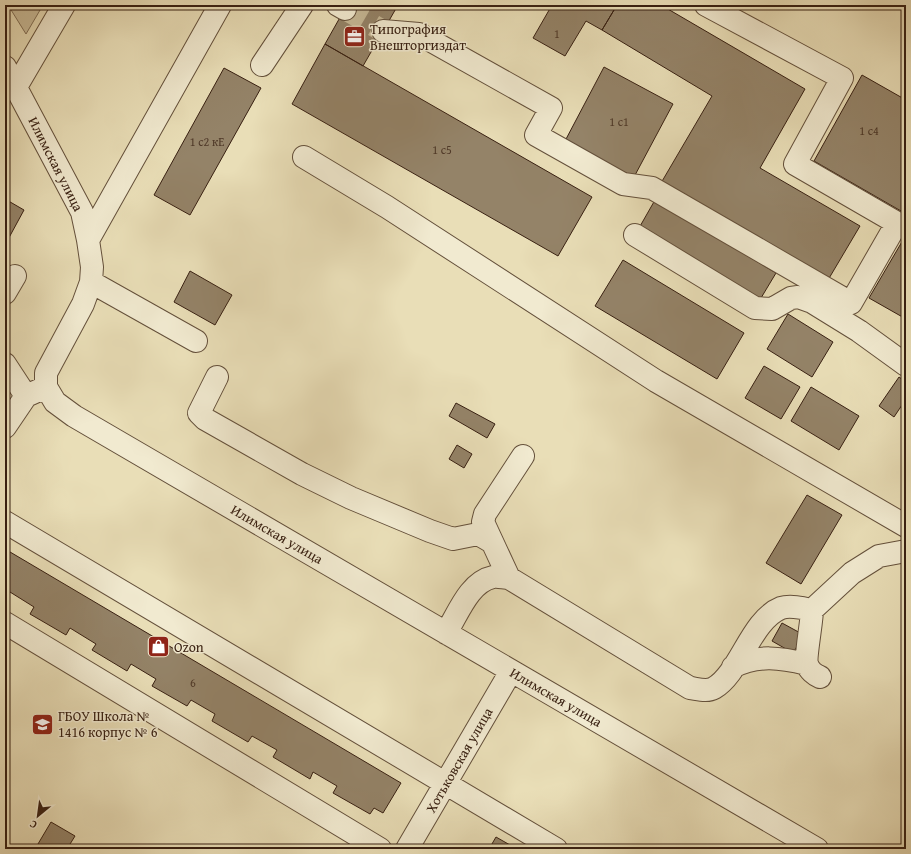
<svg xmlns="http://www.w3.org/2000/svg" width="911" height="854" viewBox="0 0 911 854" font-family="'Gentium Book Plus',serif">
  <rect width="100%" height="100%" fill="#e9deb7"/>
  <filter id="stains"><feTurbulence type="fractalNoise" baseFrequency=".005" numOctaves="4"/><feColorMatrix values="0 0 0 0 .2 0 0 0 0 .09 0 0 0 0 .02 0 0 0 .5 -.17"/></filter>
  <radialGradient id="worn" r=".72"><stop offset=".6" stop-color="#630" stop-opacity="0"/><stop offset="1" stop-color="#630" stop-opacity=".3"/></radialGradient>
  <!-- green -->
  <path fill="#cbbe9b" stroke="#826f56" d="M8 5H43L26 34Z"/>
  <!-- building -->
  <path fill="#948368" stroke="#382012" d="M347 5H398L363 66 325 44Z
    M552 5H617L602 30 586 21 565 56 533 38Z
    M617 5H661L805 89 760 168 860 226 828 280 661 183 712 96 602 30Z
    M325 44 592 197 558 256 292 104Z
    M604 67 673 104 634 177 565 141Z
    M224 68 261 88 190 215 154 195Z
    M862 75 906 100V201L901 211 814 161Z
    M5 199 24 210 5 245Z
    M655 200 776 273 755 308 635 235Z
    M903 240 906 242V319L869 298Z
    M623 260 744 333 717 379 595 306Z
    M190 271 232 295 215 325 174 302Z
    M788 314 833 342 812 377 767 349Z
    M764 366 800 387 781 419 745 398Z
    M899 377 906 382V399L894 417 879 406Z
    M811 387 859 416 839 450 791 421Z
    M456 403 495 424 487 438 449 416Z
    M457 445 472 454 464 468 449 459Z
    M807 495 842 515 801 584 766 563Z
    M5 549 401 783 383 813 374 808 370 814 333 793 337 786 313 772 310 779 273 757 277 750 252 736 248 742 212 721 215 714 191 700 187 706 152 686 156 679 131 664 127 671 92 650 96 644 70 628 66 635 30 614 34 607 10 592 5 599Z
    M782 623 804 635 793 653 772 641Z
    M51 822 75 836 67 849H35Z
    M496 837 517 849H489Z"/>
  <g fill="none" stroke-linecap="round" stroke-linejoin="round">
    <!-- minor-tunnel -->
    <path stroke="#c6b896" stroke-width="22" stroke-dasharray="22 11" stroke-linecap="butt" d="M345 9 383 31"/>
    <defs>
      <path id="minor" d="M338 5 345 9
        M383 31 419 34 551 108 536 135 623 184 652 188 851 303 897 223 795 164 842 78 706 5
        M262 65 302 5
        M5 67 82 212 88 240 92 267 91 282 83 304 46 373V387L55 402 74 416 817 849
        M16 87 64 5
        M304 157 387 207 656 381 906 526
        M635 235 755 308 772 309 791 298 798 297 812 302 859 331 906 365
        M88 240 220 5
        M91 282 196 341
        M5 293 15 276
        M5 364 26 396
        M217 377 199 413 205 419 302 474 351 498 430 531 453 539 478 534 490 541
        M5 427 26 396 46 387
        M5 522 556 849
        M509 578 483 522 485 514 523 456
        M812 610C812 621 805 657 807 664 809 670 815 675 820 677
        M5 623 380 849
        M446 633C458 614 469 582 493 577 498 576 504 578 509 578L690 688C698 689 707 692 714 688 740 673 751 620 781 608 790 605 803 608 812 610L852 573 879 556 906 551
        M733 667C757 654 782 658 807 664
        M407 849 511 671"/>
    </defs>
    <!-- minor casing -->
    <use href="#minor" stroke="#64503b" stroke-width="24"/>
    <!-- minor -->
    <use href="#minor" stroke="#f1ead0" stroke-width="22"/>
  </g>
  <!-- icons -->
  <defs>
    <symbol id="office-square" viewBox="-11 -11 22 22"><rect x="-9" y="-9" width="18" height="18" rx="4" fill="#8f2418" stroke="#f1ead0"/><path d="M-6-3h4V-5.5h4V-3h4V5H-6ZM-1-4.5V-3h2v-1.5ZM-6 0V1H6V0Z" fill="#fff"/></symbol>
    <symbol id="shop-square" viewBox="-11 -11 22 22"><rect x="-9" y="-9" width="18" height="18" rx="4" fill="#8f2418" stroke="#f1ead0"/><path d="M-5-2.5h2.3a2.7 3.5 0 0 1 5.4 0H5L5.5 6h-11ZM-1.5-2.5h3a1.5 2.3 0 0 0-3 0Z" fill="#fff"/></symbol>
    <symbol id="school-square" viewBox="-11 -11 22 22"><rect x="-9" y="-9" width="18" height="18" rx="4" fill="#8f2418" stroke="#f1ead0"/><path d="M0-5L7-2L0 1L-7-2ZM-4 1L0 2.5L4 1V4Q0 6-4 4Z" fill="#fff"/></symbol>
  </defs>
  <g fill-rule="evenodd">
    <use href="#office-square" x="342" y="24" width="25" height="25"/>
    <use href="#shop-square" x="146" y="634" width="25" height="25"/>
    <use href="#school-square" x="30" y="712" width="25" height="25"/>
  </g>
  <g text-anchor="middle" stroke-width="3" stroke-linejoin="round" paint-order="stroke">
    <!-- number labels -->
    <g font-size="12" fill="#4f3928">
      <text x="557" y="38">1</text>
      <text x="619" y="126">1 с1</text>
      <text x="869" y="135">1 с4</text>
      <text x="207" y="146">1 с2 кЕ</text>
      <text x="442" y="154">1 с5</text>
      <text x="193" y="687">6</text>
    </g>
    <!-- poi labels -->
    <g font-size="14" fill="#382012" stroke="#f1ead0" text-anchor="start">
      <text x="370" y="34">Типография<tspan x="370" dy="16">Внешторгиздат</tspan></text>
      <text x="174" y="652">Ozon</text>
      <text x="58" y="721">ГБОУ Школа №<tspan x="58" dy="16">1416 корпус № 6</tspan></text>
    </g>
    <!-- street labels -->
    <g font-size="14" fill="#382012" stroke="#f1ead0">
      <text transform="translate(56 164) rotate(63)" y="5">Илимская улица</text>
      <text transform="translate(277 534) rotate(30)" y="5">Илимская улица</text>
      <text transform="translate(556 697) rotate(30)" y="5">Илимская улица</text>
      <text transform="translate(459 760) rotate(-60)" y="5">Хотьковская улица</text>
    </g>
  </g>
  <!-- margin -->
  <rect width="911" height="854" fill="none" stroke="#e9deb7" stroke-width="20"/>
  <rect x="6" y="6" width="899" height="842" fill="none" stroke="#382012" stroke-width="2"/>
  <rect x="10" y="10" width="891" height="834" fill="none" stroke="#382012"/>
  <!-- north arrow -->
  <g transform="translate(38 816) rotate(209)" stroke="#f1ead0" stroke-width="3" paint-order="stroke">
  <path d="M0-3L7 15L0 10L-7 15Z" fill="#382012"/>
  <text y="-6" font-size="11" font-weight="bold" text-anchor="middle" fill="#382012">С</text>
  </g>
  <rect width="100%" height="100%" filter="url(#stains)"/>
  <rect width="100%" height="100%" fill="url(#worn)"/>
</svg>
